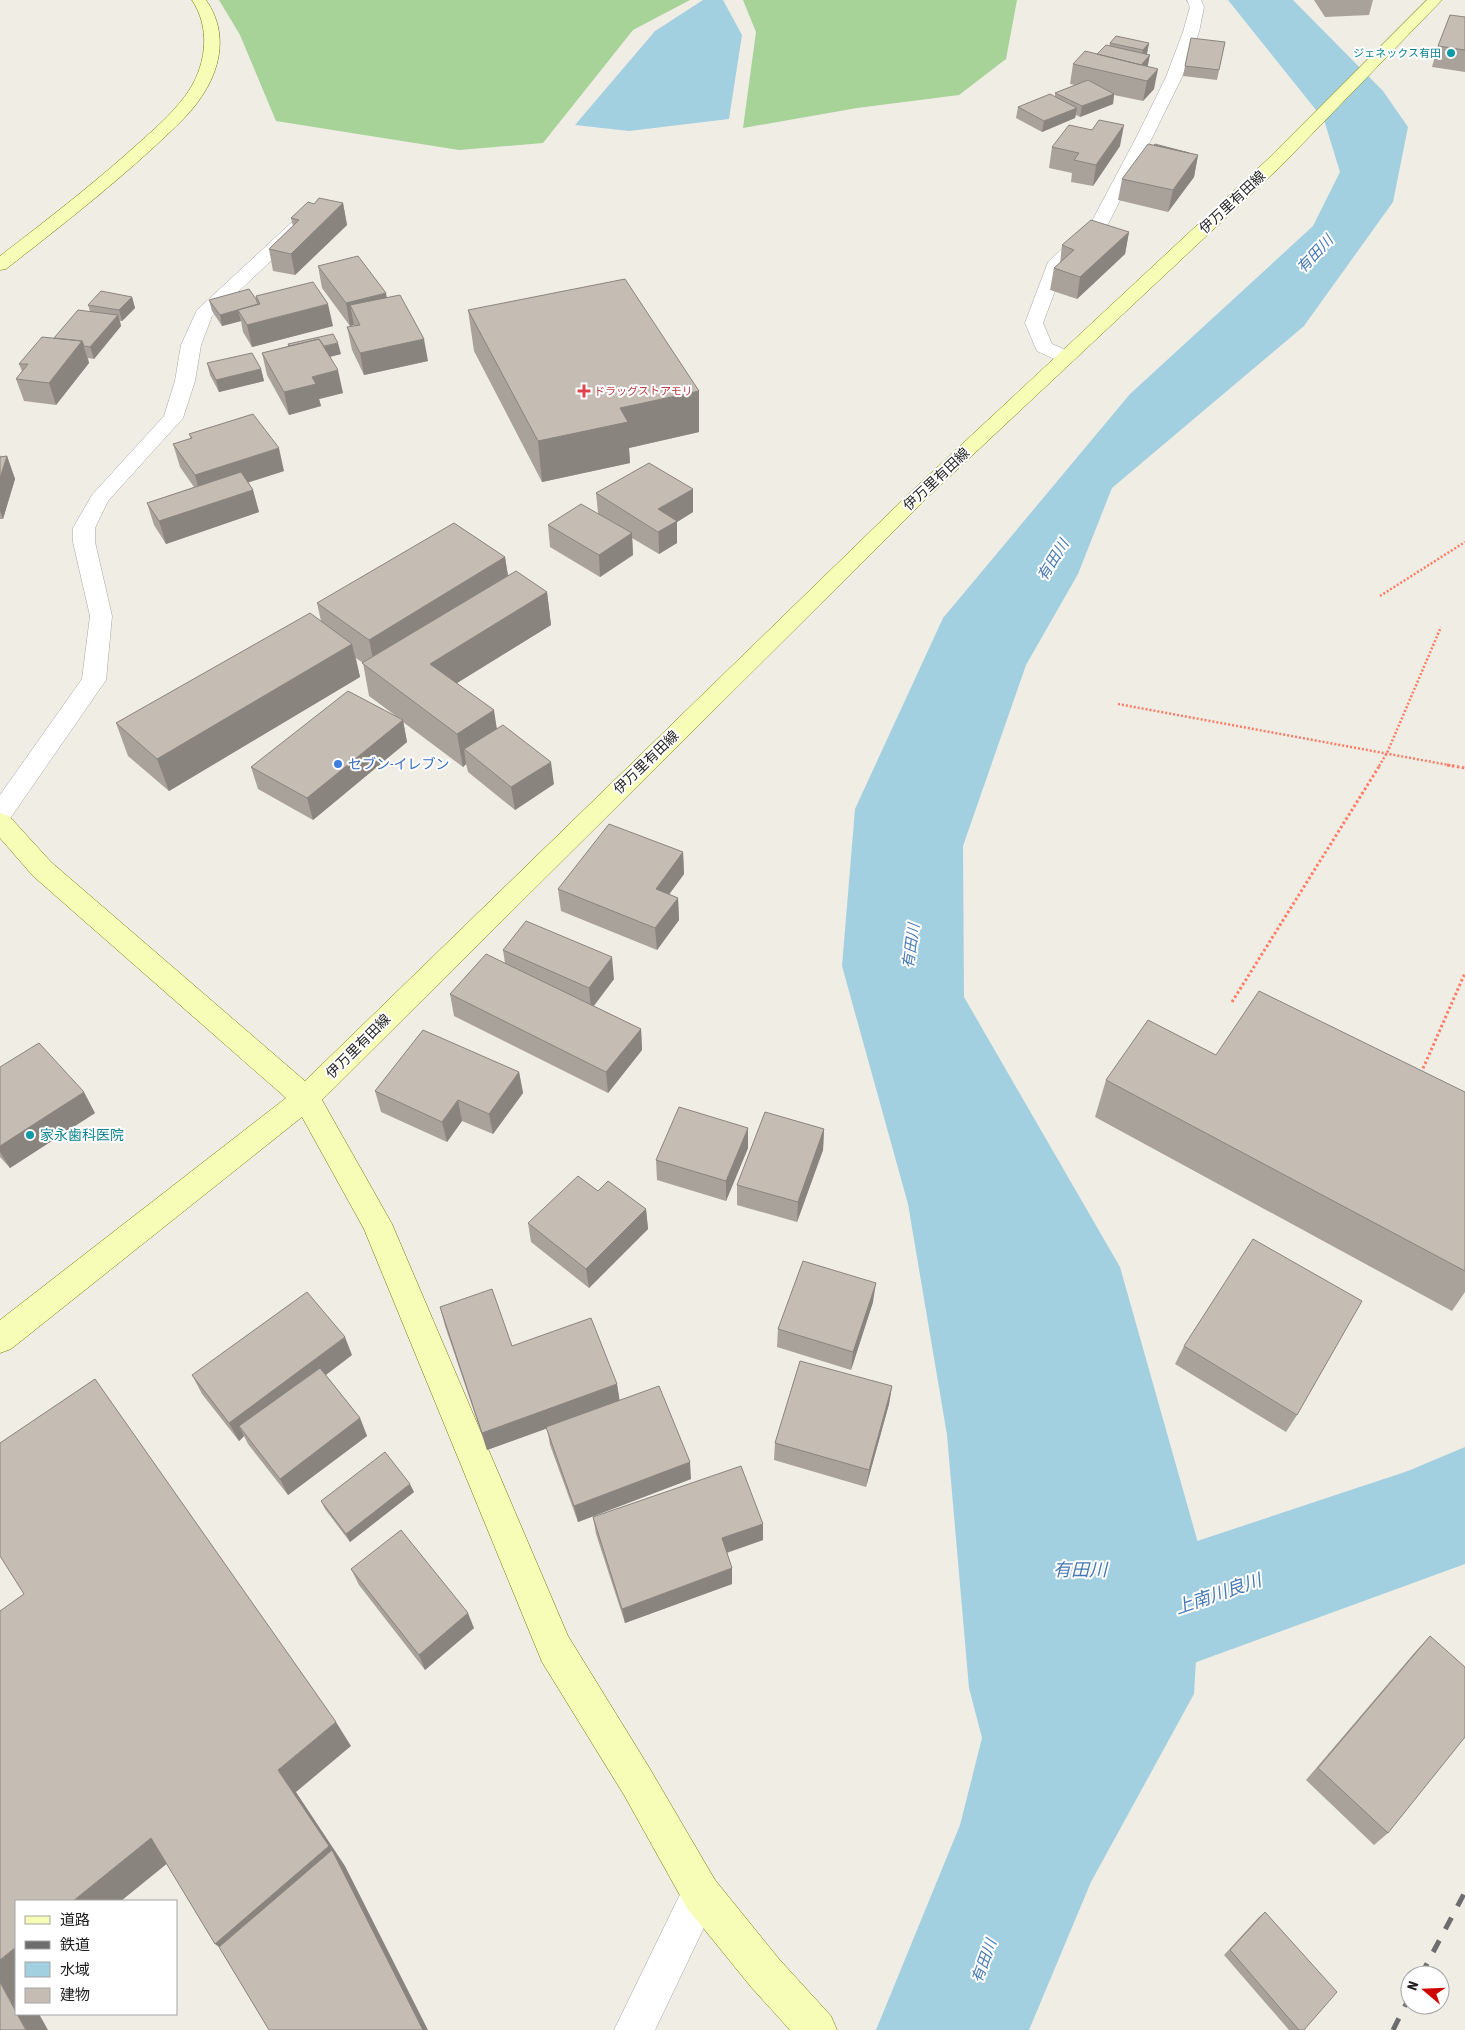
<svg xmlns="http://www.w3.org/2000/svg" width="1465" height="2030" viewBox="0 0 1465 2030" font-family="'Asap Condensed','Noto Sans JP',sans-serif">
  <rect width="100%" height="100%" fill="#f0ede5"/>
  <!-- forest -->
  <path fill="#a7d298" d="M219 0H690L633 30 543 143 459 150 276 121 240 35Z
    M743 0H1017L1006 59 959 95 857 108 743 128 756 32Z"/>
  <!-- water -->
  <path fill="#a3d0e0" d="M703 0H723L742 35 729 119 629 131 575 125 655 31Z
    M1228 0H1293L1383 91 1408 127 1393 202 1304 326 1112 488 1078 574 1026 665 963 846 964 997 1120 1267 1202 1557 1194 1694 1091 1882 1029 2030H876L960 1825 982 1738 969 1688 947 1435 908 1204 842 966 855 809 943 618 1130 394 1313 226 1340 172 1324 120Z"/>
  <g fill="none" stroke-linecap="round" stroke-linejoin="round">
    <!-- river -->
    <path fill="#a3d0e0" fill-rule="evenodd" d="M1465 1447V1564L1172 1671 1123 1702 1079 1720 1035 1702 1017 1658 1035 1614 1094 1579 1137 1561 1408 1471Z"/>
    <defs>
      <path id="street" d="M1187 0H1201L1204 7 1199 32 1182 77 1153 136 1108 224 1065 264 1043 323 1052 344 1073 353 1076 357 1073 361C1060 364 1049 356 1037 351L1025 323 1048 262 1092 221 1137 136 1166 77 1183 32 1190 7Z
        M297 222 303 223 306 227 303 231 212 316 201 345 195 381 183 418 108 501 95 528V542L112 616 106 680 9 820 0 823V795L82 679 90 616 73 542V528L92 495 164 416 175 381 181 345 197 310 291 223Z
        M701 1875 715 1880 720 1894 655 2030H614L687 1880Z"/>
      <path id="secondary" d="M192 0H206C225 27 223 58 208 86 195 111 173 129 153 148 106 191 56 230 6 269L0 270V256C48 219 96 182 141 141 159 125 177 109 190 89 207 61 210 27 192 0Z
        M1427 0H1442L1280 167 929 496 322 1100 392 1224 568 1636 650 1769 715 1880 779 1959 831 2016 837 2030H790L751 1987 687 1908 624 1795 542 1662 364 1229 302 1117 11 1349 0 1353V1320L286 1098 33 876 0 838V813L9 816 51 862 305 1081 915 488 1268 159Z"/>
    </defs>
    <!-- street casing -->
    <use href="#street" stroke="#a6a6a6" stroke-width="1"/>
    <!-- secondary casing -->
    <use href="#secondary" stroke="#6b7c00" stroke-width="1"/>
    <!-- path-far1 -->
    <path stroke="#ff7c67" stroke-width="2.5" stroke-dasharray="2 2" stroke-linecap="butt" d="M1380 596 1465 542
      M1118 704 1454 766
      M1379 766 1387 753 1441 627"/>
    <!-- path -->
    <path stroke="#ff7c67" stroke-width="3" stroke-dasharray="2.5 2.5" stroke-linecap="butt" d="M1447 765 1465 768
      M1232 1002 1380 765
      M1421 1073 1465 973"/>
    <!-- street -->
    <use href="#street" fill="#fff" fill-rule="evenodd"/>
    <!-- secondary -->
    <use href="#secondary" fill="#f7fdb7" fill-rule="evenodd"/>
    <!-- rail -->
    <path stroke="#6d6d6d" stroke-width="5" stroke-dasharray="13 13" stroke-linecap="butt" d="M1421 1975 1465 1892
      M1393 2030 1410 1996"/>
  </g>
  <!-- wall -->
  <path fill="#a9a29b" d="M1314 0H1373L1369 15 1325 17Z
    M1465 17V72L1432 67 1438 46Z
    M1225 42 1217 80 1183 76 1185 66Z
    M1110 43H1149L1147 54 1148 65 1147 66 1154 89 1143 101 1114 95 1113 104 1080 117 1076 115 1075 118 1042 132 1016 118 1018 107 1055 97V93L1075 85 1070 84 1073 64 1097 54 1109 46Z
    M1120 146 1093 186 1071 182 1072 173 1049 168 1052 147Z
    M1189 153 1198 155 1194 177 1168 212 1118 200 1122 179Z
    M343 203 347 225 295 275 273 271 269 249 293 226 291 218 314 204Z
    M1129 232 1125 254 1077 299 1050 290 1054 268 1060 263 1062 245Z
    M318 266 387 297 428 361 364 375 352 350 347 327 354 326V325L350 326 322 288Z
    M256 296 333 326 252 347 243 332 241 321 222 326 212 311 209 300 256 299Z
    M132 297 135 308 122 321H120L121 326 94 359 88 358 89 363 56 405 24 401 16 379 22 371 19 364 90 311 88 305Z
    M468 310 699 391V432L629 448 630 463 542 482 474 351Z
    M288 344 341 354 330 357 343 393 319 399 321 406 289 415 267 375 262 353 288 346Z
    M207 363 261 369 264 381 219 392 210 375Z
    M189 434 284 471 248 482 253 490 259 512 166 544 154 525 147 503 194 487 180 467 173 444 191 439Z
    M0 455 1 457 7 456 15 479 3 519H0Z
    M596 493 693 512 677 522V543L659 554 632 538 633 555 600 577 550 547 548 525 598 513Z
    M505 557 508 576 547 592 551 625 457 683 497 728 554 784 515 810 468 772 466 764 463 767 403 722 407 742 313 820 258 789 251 767 396 716 369 696 363 663 356 658 360 677 169 791 128 756 116 723 321 621 317 603Z
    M683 852 684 874 669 894 678 898 679 920 657 950 561 911 558 889Z
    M503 950 614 979 594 1006 641 1029 642 1050 608 1093 454 1016 450 994 505 963Z
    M1216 1055 1465 1092V1292L1452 1311 1095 1117 1106 1080Z
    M0 1067 95 1113 10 1168 0 1157Z
    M519 1072 523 1093 493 1134 462 1121 447 1142 381 1112 375 1091Z
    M824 1129 823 1150 797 1222 737 1205V1185Z
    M748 1148 726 1201 657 1180 656 1160Z
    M598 1191 646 1209 648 1229 589 1288 531 1242 528 1223Z
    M873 1302 851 1370 777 1347 778 1329Z
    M440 1307 512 1346 617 1384 619 1400 691 1479 578 1522 550 1445 547 1428 487 1450 445 1326Z
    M1184 1346 1297 1415 1286 1432 1175 1364Z
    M352 1355 326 1375 360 1418 367 1436 288 1495 248 1444 244 1436 239 1441 202 1394 192 1375Z
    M892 1386 889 1404 866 1487 774 1460 775 1443Z
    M414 1492 350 1542 325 1509 321 1501Z
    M593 1517 763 1524V1540L727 1553 732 1568V1584L625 1623 596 1534Z
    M351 1569 474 1628 425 1670 359 1585Z
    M1430 1636 1388 1833 1374 1845 1306 1780 1416 1651Z
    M1265 1912 1304 2030H1289L1224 1955 1259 1917Z"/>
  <!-- shaded-wall -->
  <path fill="#8a847e" d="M1149 43 1147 53 1141 61 1143 50Z
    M1150 55 1148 65 1137 78 1136 70Z
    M1158 69 1154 89 1143 101 1147 81Z
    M1114 94 1113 104 1080 117 1082 106Z
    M1077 108 1075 118 1042 132 1044 121Z
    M1124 125 1120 146 1093 186 1096 165Z
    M1198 155 1194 177 1168 212 1173 190Z
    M343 203 347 225 295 275 291 254Z
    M1129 232 1125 254 1077 299 1080 277Z
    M386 293 390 315 350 305 354 325 350 326 346 303Z
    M132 297 135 308 122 321 119 310Z
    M328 304 333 326 252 347 247 325Z
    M238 310 241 321 222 326 220 315Z
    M118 315 121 326 94 359 90 347Z
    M424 339 428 361 364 375 360 353Z
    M82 341 89 363 56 405 49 383Z
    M338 343 341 354 295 365 293 354Z
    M261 369 264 381 219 392 216 380Z
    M338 370 343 393 319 399 321 406 289 415 284 392 312 377Z
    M699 391V432L629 448 630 463 542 482 538 441 620 408Z
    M279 448 284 471 201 498 195 475Z
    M7 456 15 479 3 519 0 511V478Z
    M693 489V512L677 522V543L659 554 658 509Z
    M253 490 259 512 166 544 159 521Z
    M632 533 633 555 600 577 599 555Z
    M505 557 510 589 376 673 369 640Z
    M547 592 551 625 436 696 430 664Z
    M352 644 360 677 169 791 157 759Z
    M494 710 499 743 464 749 466 764 463 767 457 734Z
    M403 720 407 742 313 820 307 798Z
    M551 762 554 784 515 810 511 787Z
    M683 852 684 874 657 911 656 889Z
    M678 898 679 920 657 950 655 928Z
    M612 957 614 979 591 1009 589 988Z
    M641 1029 642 1050 608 1093 606 1072Z
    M519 1072 523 1093 493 1134 489 1114Z
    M84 1092 95 1113 10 1168 0 1152V1146Z
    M458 1100 462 1121 447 1142 442 1122Z
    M748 1128V1148L726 1201V1181Z
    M824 1129 823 1150 797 1222 798 1202Z
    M646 1209 648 1229 589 1288 586 1269Z
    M876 1283 873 1302 851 1370 853 1352Z
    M345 1337 352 1355 246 1435 239 1426 244 1436 239 1441 229 1423Z
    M617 1384 620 1402 487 1450 482 1433Z
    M892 1386 889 1404 866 1487 869 1470Z
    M360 1418 367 1436 288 1495 280 1479Z
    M690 1462 691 1479 578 1522 574 1506Z
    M410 1484 414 1492 350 1542 346 1534Z
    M763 1524V1540L722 1554V1538Z
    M732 1568V1584L625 1623 622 1609Z
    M468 1613 474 1628 425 1670 419 1655Z
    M336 1722 351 1746 296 1792 345 1866 428 2030H423L236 1960 215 1944 278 1770Z
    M151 1838 174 1858 121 1901H73Z
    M16 1947V2012L0 1982V1960Z
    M17 2014H39L48 2030H26Z"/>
  <!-- building -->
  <path fill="#c5bcb4" stroke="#8a847e" d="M1450 15 1465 17V50L1438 46Z
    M1116 36 1149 43 1143 50 1110 43Z
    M1191 38 1225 42 1219 70 1185 66Z
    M1106 45 1150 55 1141 65 1097 54Z
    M1085 51 1158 69 1147 81 1073 64Z
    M1088 80 1114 94 1082 106 1055 93Z
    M1050 94 1077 108 1044 121 1018 107Z
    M1099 120 1124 125 1096 165 1074 160 1079 153 1052 147 1069 125 1092 130Z
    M1148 144 1198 155 1173 190 1122 179Z
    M1155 144 1189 153 1154 145Z
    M319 198 343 203 291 254 269 249 299 220 291 218 308 202 314 204Z
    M1091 220 1129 232 1080 277 1054 268 1074 250 1062 245Z
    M358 256 386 293 346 303 318 266Z
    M625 279 699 391 620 408 628 422 538 441 468 310Z
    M313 282 328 304 247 325 238 310 260 304 256 296Z
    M249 289 256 299 258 304 220 315 209 300Z
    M101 291 132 297 119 310 88 305Z
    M400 295 424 339 360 353 347 327 360 325 350 305Z
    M78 310 118 315 90 347 84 346 82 341 54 338Z
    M333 334 338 343 324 346 319 339 289 346 288 344Z
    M42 337 82 341 49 383 16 379 28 364H19Z
    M319 339 338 370 312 377 316 384 284 392 262 353Z
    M252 353 261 369 216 380 207 363Z
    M253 414 279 448 195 475 173 444 192 438 189 434Z
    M7 456 0 478V457Z
    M649 463 693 489 658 509 677 521 658 532 596 493Z
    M241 472 253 490 159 521 147 503Z
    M581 504 632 533 599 555 548 525Z
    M454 523 505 557 369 640 317 603Z
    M516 571 547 592 430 664 494 710 457 734 362 663Z
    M310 613 352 644 157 759 116 723Z
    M348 691 403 720 307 798 251 767Z
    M503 725 551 762 511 787 464 749Z
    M609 824 683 852 656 889 678 898 655 928 558 889Z
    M526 921 612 957 589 988 503 950Z
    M486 954 641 1029 606 1072 450 994Z
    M1259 991 1465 1092V1271L1106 1080 1148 1020 1216 1055Z
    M423 1030 519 1072 489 1114 458 1100 442 1122 375 1091Z
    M39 1043 84 1092 0 1146V1067Z
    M679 1107 748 1128 726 1181 656 1160Z
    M765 1112 824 1129 798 1202 737 1185Z
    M578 1176 598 1191 608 1181 646 1209 586 1269 528 1223Z
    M1253 1239 1362 1301 1297 1415 1184 1346Z
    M803 1261 876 1283 853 1352 778 1329Z
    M492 1289 512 1346 591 1318 617 1384 482 1433 440 1307Z
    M307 1292 345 1337 229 1423 192 1375Z
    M800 1361 892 1386 869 1470 775 1443Z
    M320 1368 360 1418 280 1479 239 1426Z
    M95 1379 336 1722 278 1770 329 1846 215 1944 151 1838 73 1901H16V1947L0 1960V1611L24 1594 0 1556V1443Z
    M659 1386 690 1462 574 1506 546 1427Z
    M385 1452 410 1484 346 1534 321 1501Z
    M741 1466 763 1524 722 1538 732 1568 622 1609 593 1517Z
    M401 1530 468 1613 419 1655 351 1569Z
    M1430 1636 1465 1667V1737L1388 1833 1318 1768Z
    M332 1850 423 2030H269L219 1947Z
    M1265 1912 1337 1992 1304 2030H1299L1230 1950Z
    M0 1982 16 2012V2014H17L26 2030H0Z"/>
  <!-- markers -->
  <g fill="#0f9aa8" stroke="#fff" stroke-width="2">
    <circle cx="1451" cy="53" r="5"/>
    <circle cx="30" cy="1135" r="5"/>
  </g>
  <path fill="#e0444e" stroke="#fff" stroke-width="2" d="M581.5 383.5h5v5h5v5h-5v5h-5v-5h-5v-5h5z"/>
  <circle fill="#3f7fe0" stroke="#fff" stroke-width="2" cx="338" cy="764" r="5"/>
  <g text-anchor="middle" stroke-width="4" stroke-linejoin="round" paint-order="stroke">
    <!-- far-culture labels -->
    <g font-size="11" fill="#0d838f" stroke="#fff" text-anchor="end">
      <text x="1441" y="57">ジェネックス有田</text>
    </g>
    <!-- far-health labels -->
    <g font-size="11" fill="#be3a42" stroke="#fff" text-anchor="start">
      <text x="594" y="395">ドラッグストアモリ</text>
    </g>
    <!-- street labels -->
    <g font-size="14" fill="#1f1f1f" stroke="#fff">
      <text transform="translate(1232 202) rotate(-43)" y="5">伊万里有田線</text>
      <text transform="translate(936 479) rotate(-43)" y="5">伊万里有田線</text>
      <text transform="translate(646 762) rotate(-44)" y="5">伊万里有田線</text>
      <text transform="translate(358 1046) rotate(-45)" y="5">伊万里有田線</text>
    </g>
    <!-- shop labels -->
    <g font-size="14" fill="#366cbe" stroke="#fff" text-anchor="start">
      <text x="348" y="769">セブン-イレブン</text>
    </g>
    <!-- culture labels -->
    <g font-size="14" fill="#0d838f" stroke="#fff" text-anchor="start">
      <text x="40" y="1140">家永歯科医院</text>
    </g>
    <!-- water labels -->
    <g font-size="15" font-style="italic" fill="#4679b4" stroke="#fff">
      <text transform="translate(1315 254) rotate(-47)" y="5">有田川</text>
      <text transform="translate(1053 560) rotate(-58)" y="5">有田川</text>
      <text transform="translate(911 946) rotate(-82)" y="5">有田川</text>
      <text transform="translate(984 1961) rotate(-70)" y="5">有田川</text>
    </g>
    <!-- near-water labels -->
    <g font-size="18" font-style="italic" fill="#4679b4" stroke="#fff">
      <text x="1080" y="1576">有田川</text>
      <text transform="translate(1218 1594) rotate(-19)" y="6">上南川良川</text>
    </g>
  </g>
  <!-- legend -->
  <rect x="15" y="1900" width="162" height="115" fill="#ffffff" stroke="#a5a5a5"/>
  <rect x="25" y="1916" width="25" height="8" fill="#f7fdb7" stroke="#a5a5a5"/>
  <text x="60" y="1925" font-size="15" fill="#1f1f1f">道路</text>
  <rect x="25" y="1941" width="25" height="8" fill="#6d6d6d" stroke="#a5a5a5"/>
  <text x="60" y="1950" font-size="15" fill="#1f1f1f">鉄道</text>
  <rect x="25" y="1962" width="25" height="15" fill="#a3d0e0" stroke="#a5a5a5"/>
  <text x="60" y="1975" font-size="15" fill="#1f1f1f">水域</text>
  <rect x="25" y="1988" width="25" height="15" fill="#c5bcb4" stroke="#a5a5a5"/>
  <text x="60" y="2000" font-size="15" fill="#1f1f1f">建物</text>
  <!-- north arrow -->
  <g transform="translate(1425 1990) rotate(289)"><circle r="24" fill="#ffffff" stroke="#a5a5a5"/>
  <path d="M0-4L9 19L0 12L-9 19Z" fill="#ce0700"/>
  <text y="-8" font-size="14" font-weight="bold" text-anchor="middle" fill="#1f1f1f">N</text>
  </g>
</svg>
